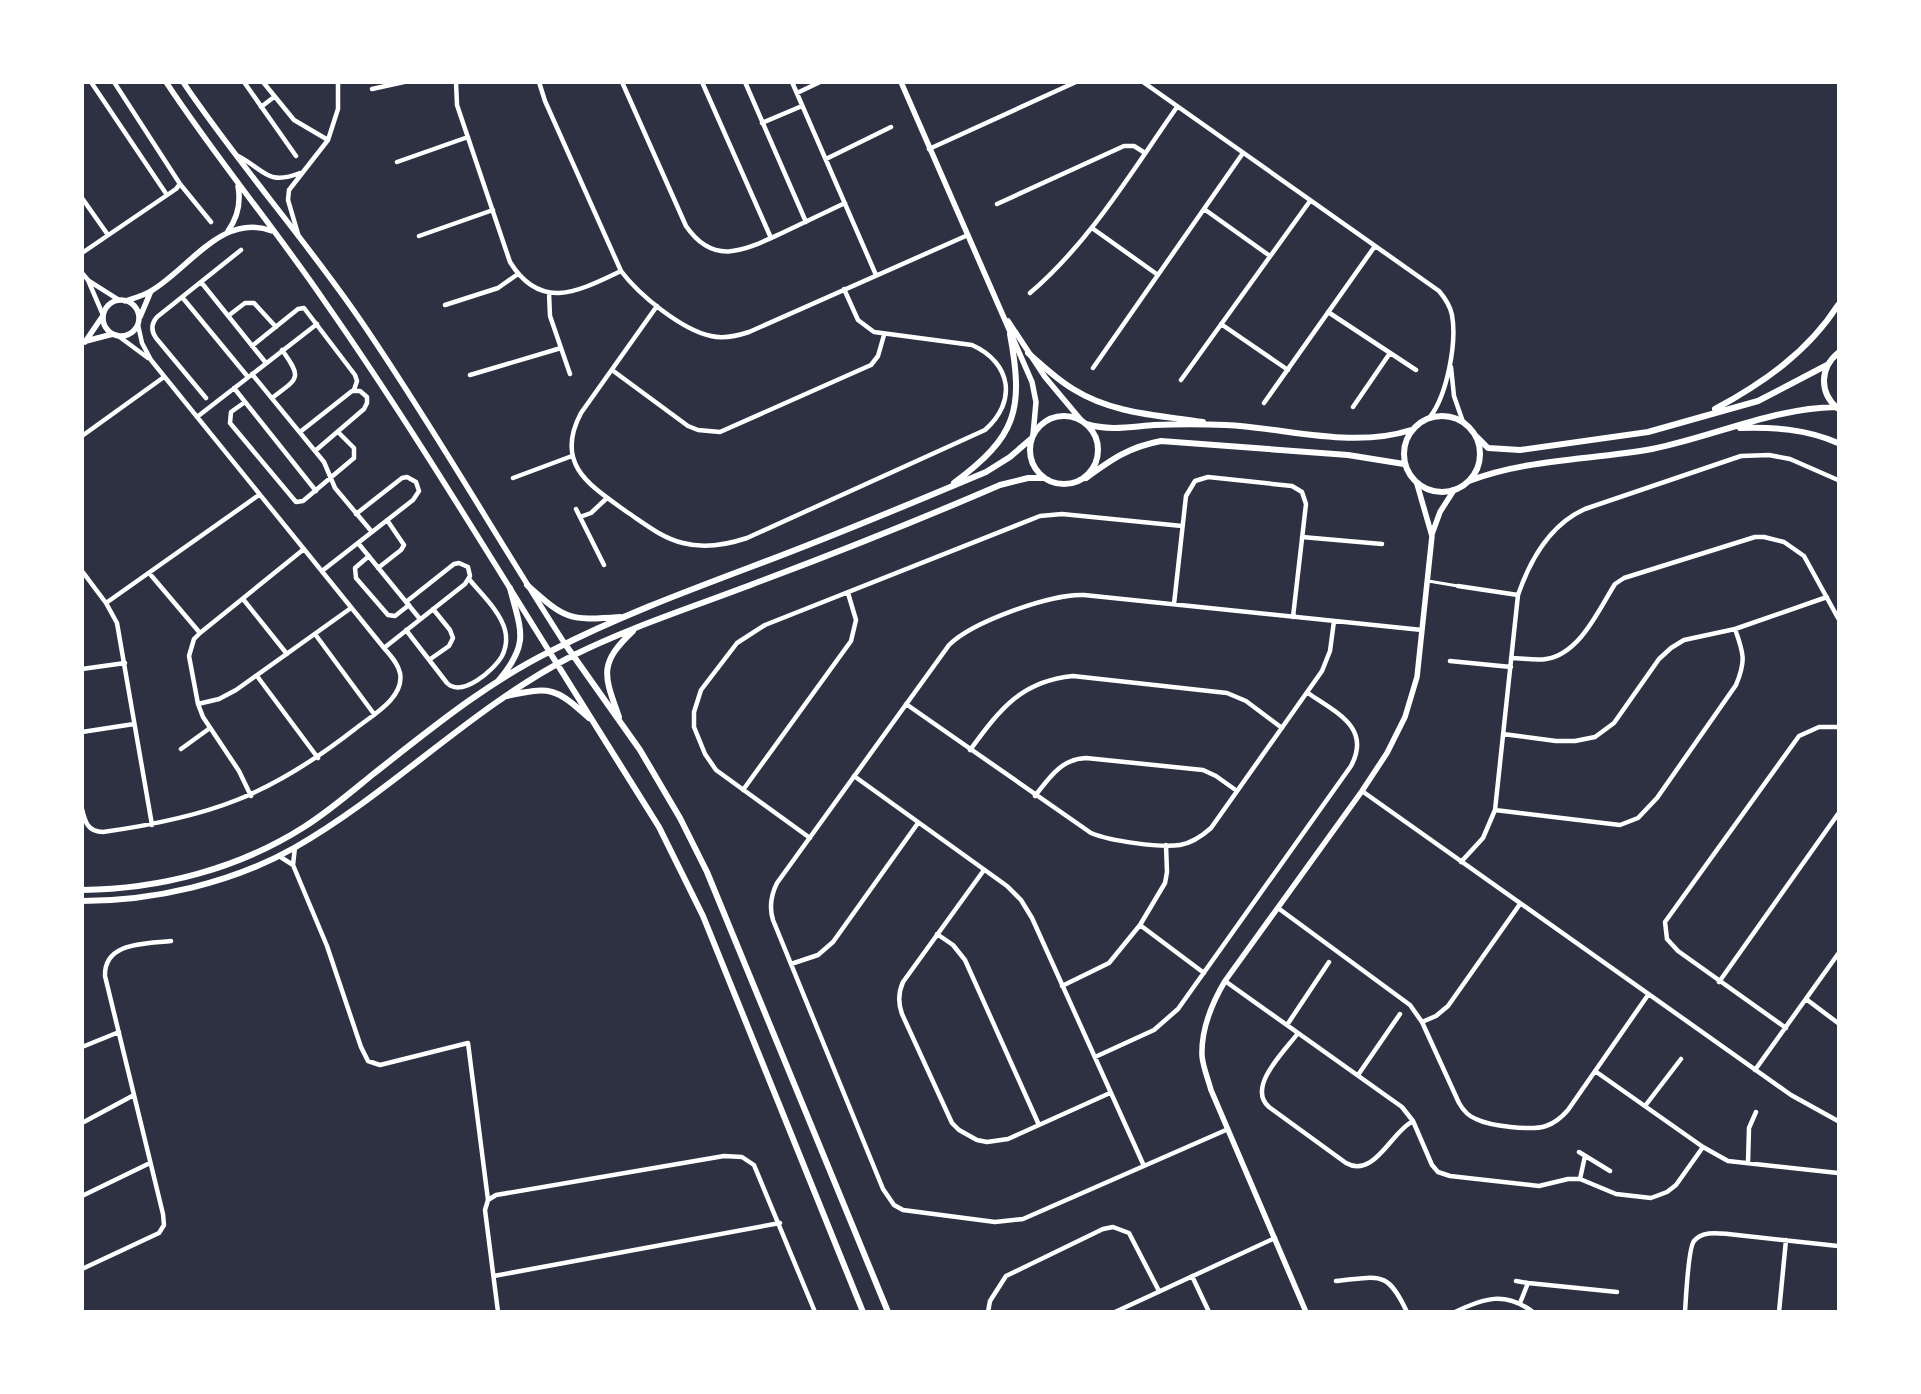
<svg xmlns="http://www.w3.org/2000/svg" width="1921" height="1394" viewBox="0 0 1921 1394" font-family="'PT Serif',serif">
  <rect width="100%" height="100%" fill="#2d3142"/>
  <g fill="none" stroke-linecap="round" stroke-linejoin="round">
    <!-- pedestrian -->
    <path stroke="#fff" stroke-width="3" d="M1428 581 1458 586"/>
    <!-- minor -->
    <path stroke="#fff" stroke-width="4.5" d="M91 82 167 195
      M244 82 296 156
      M263 82 294 120 328 140
      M456 82 457 105 510 262C541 312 579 291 621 271
      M539 82 545 101 621 271C639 295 682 330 711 336 724 339 737 336 749 332L968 235
      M622 82 686 226C714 267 745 250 782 233 803 223 824 213 845 203
      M702 82 771 238
      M745 82 806 222
      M792 82 876 275
      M1143 82 1439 291C1445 298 1450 305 1452 315 1457 343 1447 395 1430 417
      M372 89 404 82
      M797 93 820 82
      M261 107 274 97
      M762 123 802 106
      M929 149 1076 82
      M238 156C265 170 267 186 300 173
      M826 159 891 127
      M397 162 468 137
      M180 184 211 222
      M82 198 108 235
      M997 204 1124 146H1134L1145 153
      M1204 209 1270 256
      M1092 228 1158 275
      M298 234 288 200 289 190 328 140 338 109V82
      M419 236 493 210
      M82 253 176 189 180 184 114 82
      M82 273 88 280 103 315
      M89 281 119 300
      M201 282 266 363
      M549 293 550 316 570 374
      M1030 293C1090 242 1132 171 1177 107
      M182 297 248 377
      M445 305 498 288 518 274
      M657 306 581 413C554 464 589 485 627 512 645 524 662 538 683 543 705 549 726 545 747 538L985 430C1017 402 1012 363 972 345L874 332 858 320 844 289
      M1328 312 1416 370
      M228 316 245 303H254L276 327
      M1221 324 1288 370
      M117 335 148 358
      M252 346 298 309 304 308 355 375 357 381 354 390
      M1451 367 1454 396 1463 422
      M1093 368 1243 153
      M612 370 688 426 698 430 720 432 871 365 878 356 884 335
      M252 374 324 462 335 488 372 532
      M470 375 561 348
      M1181 380 1310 201
      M234 388 316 491
      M206 398 156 338C151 331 151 324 157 317L241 250
      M272 398C298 378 303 379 282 350
      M245 402 231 412 230 423 296 502 303 501 354 458V448L338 432
      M1264 403 1375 246
      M1353 407 1390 353
      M197 417 317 324
      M300 432 352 391H360L367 397V403L364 409 315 451
      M82 436 164 377
      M513 478 572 456
      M576 509 604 565
      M580 517 591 513 607 498
      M1302 537 1382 544
      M358 543 420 619
      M369 556 355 568 356 578 388 615 395 616 409 605
      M378 568 401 550 404 545 387 520
      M82 571 106 603 117 623 152 825
      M322 571 413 500 419 491 416 482 407 477 402 478 356 514
      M150 574 200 633
      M1458 586 1518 595
      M243 599 287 654
      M106 603 259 495
      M1174 604 1186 496 1195 481 1208 477 1292 486 1302 492 1306 504 1293 617
      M406 630 447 683C462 698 494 670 502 656 506 648 507 638 505 630 500 611 481 594 469 579
      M315 634 374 714
      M384 648 465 584 470 576 468 567 459 563 454 564 406 602
      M1511 658C1522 658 1536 661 1546 659 1580 654 1599 609 1615 584L1624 578 1755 537H1764L1784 542 1804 556 1838 618
      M429 660 449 646 453 638 450 630 433 609
      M1450 661 1511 667
      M82 669 125 663
      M257 676 318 758
      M198 704 219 699 236 690 351 608
      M906 704 1091 833C1110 841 1160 848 1180 845 1192 843 1202 836 1211 828L1322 671 1330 651 1334 621
      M82 732 134 724
      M1503 734 1556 741H1575L1595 737 1614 723 1659 659 1671 648 1684 640 1735 629 1827 597
      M181 749 210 728
      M970 750C999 711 1020 681 1073 676L1227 693 1246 701 1282 728
      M854 776 1007 886 1021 900 1032 918 1144 1166
      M743 790 851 641 856 620 848 593
      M1362 791 1791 1095 1838 1121
      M251 796 239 771 203 717 198 704 189 656 194 639 200 633 304 549
      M1035 796C1049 778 1061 759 1086 758L1203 770 1216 776 1237 791
      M82 809C85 822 88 832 103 832 210 817 269 796 355 729 371 716 405 698 400 673 398 663 390 655 384 648L151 360 142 343 138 325
      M1495 810 1620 825 1638 818 1657 798 1736 685C1746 661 1744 654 1735 629
      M810 838 716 770 705 754 694 727V712L701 690 737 643 765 625 1040 516 1062 514 1182 526
      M295 847 293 865 327 946 361 1047 368 1061 380 1065 468 1043 488 1200
      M279 856 293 865
      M1461 862 1483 838 1495 810 1518 595C1530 560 1549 525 1585 509L1741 456 1769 455 1790 459 1838 480
      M984 870 903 982C898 993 898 1003 902 1014L952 1123 959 1130 977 1140 987 1142 1008 1139 1110 1093
      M1278 908 1410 1005 1422 1022 1459 1103C1463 1110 1468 1116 1476 1119 1490 1126 1531 1131 1546 1126 1555 1123 1562 1117 1568 1110L1648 995
      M1140 925 1204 973
      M937 934 953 945 965 960 1039 1125
      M791 964 818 955 833 942 918 823
      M1225 981 1402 1107 1413 1121 1432 1165 1438 1172 1450 1176 1539 1186 1568 1179H1580L1616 1194 1651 1198 1667 1192 1676 1185 1703 1147
      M1719 982 1838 814
      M1062 986 1109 963 1140 925 1165 883 1167 872 1166 845
      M1806 999 1838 1023
      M1422 1022 1436 1016 1448 1006 1520 904
      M1287 1025 1329 962
      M1786 1028 1678 951 1667 939 1665 922 1799 736 1819 727H1838
      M1298 1033C1285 1051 1246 1087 1269 1107L1346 1163C1374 1179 1391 1132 1413 1121
      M82 1047 119 1032
      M1095 1057 1154 1030 1178 1009 1351 766C1372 727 1335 712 1308 693
      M1755 1070 1838 954
      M1595 1071 1703 1147 1728 1161 1838 1173
      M1358 1075 1400 1014
      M1645 1106 1681 1059
      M82 1123 134 1095
      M1226 1130 1023 1219 995 1222 903 1210 894 1205 883 1189 773 920C769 907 771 895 777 883L949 645C972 622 1052 593 1084 595L1422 630
      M1579 1152 1610 1171
      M1748 1163 1749 1128 1756 1112
      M1580 1179 1585 1156
      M82 1196 150 1163
      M82 1269 159 1233 164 1225 163 1214 105 976C104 942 145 944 171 941
      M494 1276 780 1223
      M1192 1276 1209 1312
      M1336 1281C1379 1277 1387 1269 1407 1312
      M1516 1281 1528 1283
      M1520 1303 1528 1283 1617 1292
      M498 1312 485 1210 488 1200 496 1195 724 1156 742 1157 754 1165 815 1312
      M988 1312 990 1301 1006 1276 1103 1229 1113 1227 1129 1233 1159 1291
      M1115 1312 1275 1238
      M1455 1312C1484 1298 1505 1291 1533 1312
      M1685 1312C1686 1299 1688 1248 1694 1241 1702 1231 1717 1233 1728 1234L1838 1246
      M1779 1312 1786 1240"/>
    <!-- tertiary -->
    <path stroke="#fff" stroke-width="5.5" d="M166 82C216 158 274 227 325 302 404 415 476 534 549 651
      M183 82C239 165 305 239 361 321 433 426 496 537 565 644
      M901 82 1032 382 1036 402 1033 435
      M228 231C238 217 241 202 238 186
      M103 318a18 18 0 1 1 36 0a18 18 0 1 1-36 0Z
      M125 301C134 298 143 296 151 291 189 269 222 212 272 231
      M140 317 151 291
      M1008 321 1045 377 1081 420
      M86 341 113 334
      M85 342 102 317
      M1432 534 1440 512 1454 490
      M1306 1312 1211 1090C1208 1079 1203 1067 1202 1056 1201 1030 1212 1003 1225 981L1362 791 1387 753 1405 717 1417 677 1432 536 1417 484"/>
    <!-- secondary -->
    <path stroke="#fff" stroke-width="6" d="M1028 353C1042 365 1056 379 1073 389 1113 414 1158 415 1203 422
      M1837 408C1819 392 1820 368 1838 353
      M1715 409C1763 383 1808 352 1838 305
      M1030 450a34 34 0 1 1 68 0a34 34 0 1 1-68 0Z
      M1404 454a38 38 0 1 1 76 0a38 38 0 1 1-76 0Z
      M1086 424C1110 431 1129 427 1154 425 1178 424 1202 424 1226 425 1287 428 1352 449 1411 430
      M1740 428C1774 427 1806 429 1838 443
      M1475 435 1488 448 1520 450 1648 432 1758 401 1827 365
      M1086 478C1112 459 1129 447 1161 441L1348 455 1404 464
      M1469 481C1526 459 1591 460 1652 449 1713 437 1773 408 1836 407
      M954 483C1017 436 1024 410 1010 334
      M527 585C565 619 568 621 620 617
      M565 644 640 750 680 818 707 872 888 1312
      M549 651 659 827 703 916 863 1312
      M499 680C530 643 521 631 510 588
      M507 696C551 686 556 688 589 718
      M619 717C604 675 598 664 633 631
      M82 890C160 889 238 869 304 827 328 812 350 793 372 775 428 731 486 683 551 651 617 617 687 591 756 565 834 536 910 504 986 472L1010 457 1032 438
      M82 901C154 901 232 883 294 848 392 792 471 708 572 656 630 627 693 607 753 584 836 553 919 520 1000 485L1028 478H1044"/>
  </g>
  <!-- border -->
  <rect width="1921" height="1394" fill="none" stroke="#ffffff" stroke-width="168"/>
</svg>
